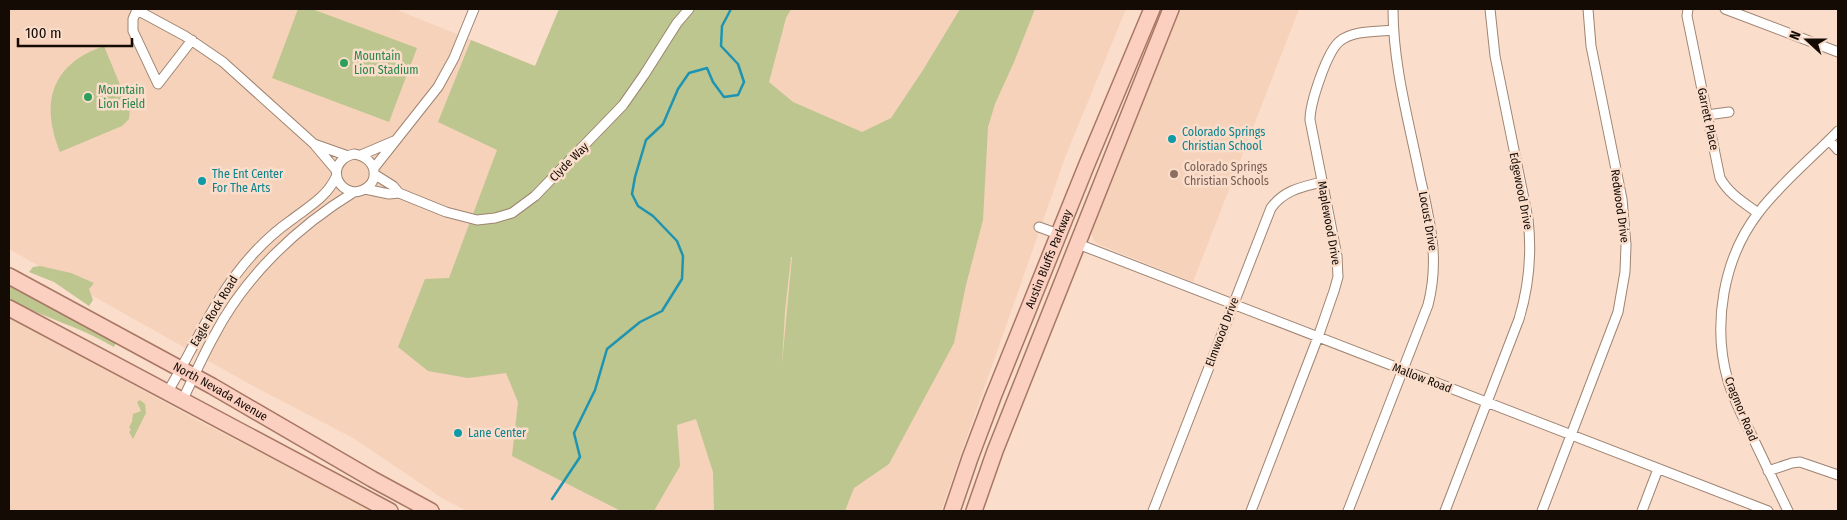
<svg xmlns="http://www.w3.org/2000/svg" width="1847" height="520" viewBox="0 0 1847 520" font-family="'Fira Sans Condensed',sans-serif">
  <rect width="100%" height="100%" fill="#faddca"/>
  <!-- built -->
  <path fill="#f6d2ba" d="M9 9H395L535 66 559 9H1126L1066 155 941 511H467L442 498 353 438 257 388 9 249Z
    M1175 9H1299L1193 282 1100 245 1095 242 1091 233Z
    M9 317 195 419 373 511H9Z"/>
  <!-- green -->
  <path fill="#bdc68e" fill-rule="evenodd" d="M298 9H312L417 48 389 122 272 78Z
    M559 9H791L786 18 769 82 793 102 862 132 891 118 923 70 960 9H1035L1014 62 995 104 988 127 983 220 966 285 954 343 889 464 854 488 845 511H714L713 472 696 419 677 425 680 466 654 511H621L512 456 518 402 506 373 468 378 428 371 398 347 425 279 449 278 497 150 438 122 471 40 535 66ZM791 257H792L782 364 785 311Z
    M104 46 130 109 129 119 122 126 60 152C40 103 51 64 104 46Z
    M40 266 71 273 94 283 89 289 93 300 89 306 54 282 29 272 33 267Z
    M9 284 116 342 114 347C80 327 43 317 9 300Z
    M140 400 145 404 146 413 133 439 129 432 131 430 129 427 132 422 133 414 141 411 137 402Z"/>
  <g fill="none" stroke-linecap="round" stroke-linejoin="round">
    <!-- stream -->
    <path stroke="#1e94b2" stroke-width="2.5" d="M552 499 580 457 574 433 595 390 607 349 640 322 662 311 682 279 683 256 677 241 653 216 638 206 632 194 635 177 646 140 663 124 678 89 689 73 707 68 713 82 724 97 738 95 744 82 738 64 721 46 722 26 731 9"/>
    <defs>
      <path id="minor" d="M1688 9 1687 16 1720 178C1729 194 1743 202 1758 213
        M1725 9 1838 52
        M192 40 158 84 133 31V19L137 10 185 36 223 62 314 144 336 170
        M1707 115 1729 112
        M1829 140 1838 150
        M314 144 348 156
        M361 155 394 141
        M374 168 438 87 454 58 474 9
        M374 174 393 186 399 193
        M365 189 389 194 399 193 446 212 477 220 495 218 512 213 535 196 623 105 644 75 677 23 689 9
        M1039 227 1058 234
        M1078 244 1768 511
        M167 393C195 346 216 294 253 254 264 242 277 230 290 221 308 207 326 198 336 177
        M182 401C193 379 202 357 214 336 245 276 297 227 354 192 381 190 381 158 354 154 331 159 330 187 354 192
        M1768 471 1792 463 1800 462 1838 475
        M1153 511 1271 208C1284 190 1302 187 1322 182
        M1251 511 1318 337 1334 291 1338 277 1337 256 1310 120C1310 103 1327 51 1340 41 1354 30 1377 32 1393 30
        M1348 511 1428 305C1440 259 1430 222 1420 177 1409 122 1393 66 1393 9
        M1445 511 1519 319C1529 286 1532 253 1528 219L1495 56 1490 9
        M1542 511 1618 312 1625 272 1626 245 1622 199 1591 46 1588 9
        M1642 511 1658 469
        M1788 511C1776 486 1764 461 1752 436 1743 418 1734 400 1728 381 1712 325 1723 258 1759 212 1782 182 1812 158 1838 131"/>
      <g id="primary">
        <path id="s1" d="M9 276 212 386 372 479 431 511"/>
        <path d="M9 308 390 511"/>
        <path id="s2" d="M952 511 970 458 993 397 1087 164 1152 9"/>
        <path d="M974 511 995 451 1171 9"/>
      </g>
    </defs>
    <!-- minor casing -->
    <use href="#minor" stroke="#9e8472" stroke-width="11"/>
    <!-- primary casing -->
    <use href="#primary" stroke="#a87764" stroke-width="18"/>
    <!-- minor -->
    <use href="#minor" stroke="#fff" stroke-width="9"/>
    <!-- primary -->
    <use href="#primary" stroke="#fbd0c1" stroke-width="15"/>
  </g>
  <!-- markers -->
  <g fill="#2e9e5b" stroke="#faddca" stroke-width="2">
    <circle cx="344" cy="63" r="5"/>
    <circle cx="88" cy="97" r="5"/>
  </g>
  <g fill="#0f9aa8" stroke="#faddca" stroke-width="2">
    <circle cx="1172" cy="139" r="5"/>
    <circle cx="202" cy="181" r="5"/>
    <circle cx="458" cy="433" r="5"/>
  </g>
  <circle fill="#8d6e63" stroke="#faddca" stroke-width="2" cx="1174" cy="174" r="5"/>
  <g text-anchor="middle" stroke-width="5" stroke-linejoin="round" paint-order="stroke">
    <!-- leisure labels -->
    <g font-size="12" fill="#27864d" stroke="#faddca" text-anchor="start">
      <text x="354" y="60">Mountain<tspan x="354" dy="14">Lion Stadium</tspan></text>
      <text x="98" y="94">Mountain<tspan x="98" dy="14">Lion Field</tspan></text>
    </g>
    <!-- street labels -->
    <g font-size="12" fill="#140b05" stroke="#faddca">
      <text transform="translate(1708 119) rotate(78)" y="4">Garrett Place</text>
      <text transform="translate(569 162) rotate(-45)" y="4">Clyde Way</text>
      <text transform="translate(1521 191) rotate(79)" y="4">Edgewood Drive</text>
      <text transform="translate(1620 206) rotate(82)" y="4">Redwood Drive</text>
      <text transform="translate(1428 221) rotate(80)" y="4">Locust Drive</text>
      <text transform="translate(1329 223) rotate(80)" y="4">Maplewood Drive</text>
      <text dy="4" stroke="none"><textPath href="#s2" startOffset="270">Austin Bluffs Parkway</textPath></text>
      <text transform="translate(214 311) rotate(-59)" y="4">Eagle Rock Road</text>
      <text transform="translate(1222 332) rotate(-69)" y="4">Elmwood Drive</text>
      <text transform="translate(1422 378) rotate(21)" y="4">Mallow Road</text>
      <text dy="4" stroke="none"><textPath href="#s1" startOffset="241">North Nevada Avenue</textPath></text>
      <text transform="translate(1741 409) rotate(68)" y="4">Cragmor Road</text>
    </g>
    <!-- culture labels -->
    <g font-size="12" fill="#0d838f" stroke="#faddca" text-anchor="start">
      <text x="1182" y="136">Colorado Springs<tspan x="1182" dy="14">Christian School</tspan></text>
      <text x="212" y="178">The Ent Center<tspan x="212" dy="14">For The Arts</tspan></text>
      <text x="468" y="437">Lane Center</text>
    </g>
    <!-- education labels -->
    <g font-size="12" fill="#785e54" stroke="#faddca" text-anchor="start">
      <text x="1184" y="171">Colorado Springs<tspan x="1184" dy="14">Christian Schools</tspan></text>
    </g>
  </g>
  <!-- border -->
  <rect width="1847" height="520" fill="none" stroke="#140b05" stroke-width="20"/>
  <!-- north arrow -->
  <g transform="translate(1807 40) rotate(291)" stroke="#faddca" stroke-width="4" paint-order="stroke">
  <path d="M0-4L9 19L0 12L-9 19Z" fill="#140b05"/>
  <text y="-8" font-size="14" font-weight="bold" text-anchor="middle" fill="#140b05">N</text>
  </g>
  <!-- scale -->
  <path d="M18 38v8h114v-8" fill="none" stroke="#140b05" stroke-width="2.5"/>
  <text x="25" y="38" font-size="15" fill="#140b05" stroke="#faddca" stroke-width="4" paint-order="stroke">100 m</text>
</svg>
